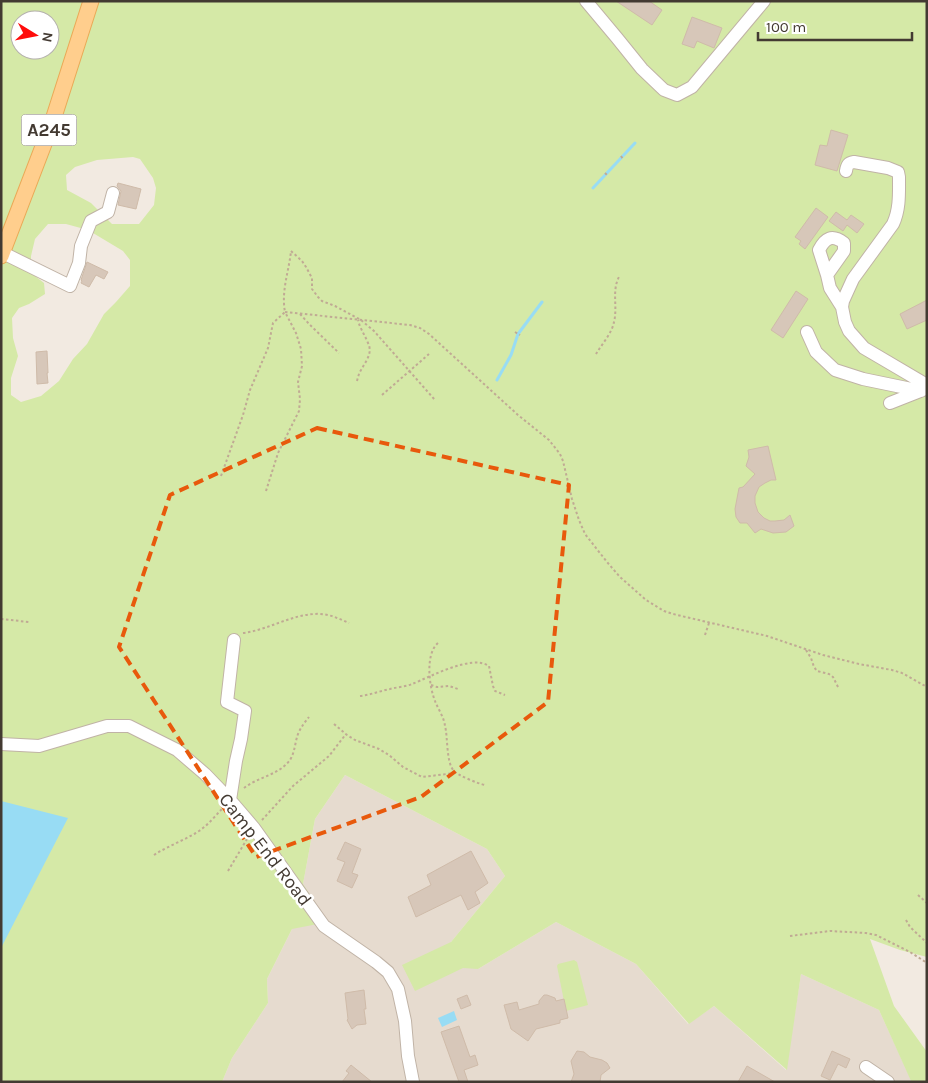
<svg xmlns="http://www.w3.org/2000/svg" width="928" height="1083" viewBox="0 0 928 1083" font-family="Karla,sans-serif">
  <rect width="100%" height="100%" fill="#f2eae1"/>
  <!-- residential -->
  <path fill="#e6dbcf" d="M345 775 487 849 505 876 451 942 478 969 556 922 636 964 688 1024 714 1006 786 1070 801 974 879 1010 912 1082H222L232 1058 268 1003 267 979 292 929 303 884 315 819Z"/>
  <!-- green -->
  <path fill="#d5e9a7" fill-rule="evenodd" d="M1 1H927V957L900 950 870 939 894 1006 927 1052V1082L911 1081 879 1010 801 974 787 1070 714 1006 689 1024 636 964 556 922 478 969 463 968 415 991 402 965 451 942 505 876 487 849 345 775 315 819 303 884 328 922 292 929 267 979 268 1003 232 1058 222 1082H1ZM20 20H50V50H20ZM133 157 140 159 153 178 156 188 154 205 139 224H112L91 203 67 190 66 175 75 167 97 160ZM48 224H66L88 230 123 251 130 260V286L116 302 104 314 87 344 73 359 59 381 41 396 21 402 11 395V378L18 356 13 338 12 318 19 308 29 304 45 294 44 283 31 273V256L35 239Z
    M574 960 577 962 588 1005 566 1011 557 966 558 964Z"/>
  <!-- water -->
  <path fill="#98dcf4" d="M1 801 68 818 1 948Z
    M454 1011 457 1020 442 1027 438 1018Z"/>
  <g fill="none" stroke-linecap="round" stroke-linejoin="round">
    <!-- stream -->
    <path stroke="#98dcf4" stroke-width="3" d="M593 188 635 143
      M497 380 511 355 518 334 542 302"/>
  </g>
  <!-- building -->
  <path fill="#d7c7b9" stroke="#cfbba9" d="M616 1H649L662 10 652 25Z
    M692 17 722 28 714 48 697 41 694 48 682 44Z
    M831 130 848 135 837 171 815 165 820 145 827 146Z
    M118 183 141 189 136 209 118 205 121 191 117 186Z
    M816 208 828 217 805 249 799 244 801 241 795 237Z
    M836 212 847 220 851 215 864 224 857 233 847 225 843 231 829 221Z
    M87 262 108 272 104 279 96 275 89 287 81 283 82 281 81 280Z
    M796 291 808 299 783 338 771 330Z
    M927 300V320L907 329 900 314Z
    M47 351 48 373H47L48 383 37 384 36 352Z
    M768 446 776 480H771L765 483 759 487 755 496V503L758 512 764 518 770 521H775L784 520 790 515 794 526 786 532 773 533 761 529 755 533 747 523H740L736 517 735 509 739 488 743 487 755 474 746 466 749 457 748 450Z
    M345 842 361 849 352 873 358 875 352 888 337 881 345 862 337 859Z
    M471 851 488 883 475 892 480 903 468 910 461 895 416 917 408 897 431 885 427 875Z
    M364 990 366 1009H364L366 1024 357 1025 352 1029 347 1020 348 1019 345 993Z
    M467 995 471 1005 461 1009 457 999Z
    M544 995H547L555 998 556 1001 564 999 568 1018 560 1020V1023L536 1029 528 1041 511 1029 504 1005 517 1002 519 1010 539 1004V1001Z
    M459 1026 470 1057 475 1055 478 1065 464 1070 468 1082H459L441 1032Z
    M577 1051 584 1052 590 1057 602 1060 607 1063 610 1068 601 1075 600 1082H571L574 1074 571 1061Z
    M832 1051 850 1059 846 1068 838 1064 830 1080 821 1076Z
    M351 1065 372 1082H342L349 1073 346 1071Z
    M747 1066 775 1082H738Z"/>
  <g fill="none" stroke-linecap="round" stroke-linejoin="round">
    <defs>
      <path id="minor" d="M586 1 617 38 642 69 664 90 677 95 692 87 764 1
        M846 171C847 165 848 163 854 162L888 168 898 172 899 177C899 193 900 209 893 224L853 279 843 301 842 307 845 322 849 331 864 348 927 385
        M3 253 70 286 79 263 81 246 91 221 108 212 113 193
        M827 275 819 250C825 238 832 234 844 243V251L827 275 830 288 842 307
        M807 332 816 352 835 370 863 379 921 391
        M890 403 923 390
        M1 744 39 746 107 726H129L177 750 205 774 230 800 254 828 324 926 376 962 388 972 398 989 405 1021 408 1056 413 1082
        M230 800 236 761 241 739 245 711 227 702 234 640
        M866 1067 888 1082"/>
      <path id="major" d="M1 256 52 123 91 1"/>
    </defs>
    <!-- minor casing -->
    <use href="#minor" stroke="#c0b3a6" stroke-width="14"/>
    <!-- major casing -->
    <use href="#major" stroke="#eaa957" stroke-width="17"/>
    <!-- path -->
    <path stroke="#c0aa94" stroke-width="2" stroke-dasharray="2.5 2.5" stroke-linecap="butt" d="M621 156 623 159
      M605 173 607 175
      M291 251 302 261 306 267 312 278V289L318 297 322 301 335 306 361 320 374 331 435 400
      M285 312 410 325 420 328 429 334 518 415 549 440 560 454 563 461 572 499 579 520 585 534 607 562 620 577 646 600 664 611 673 614 767 636 823 655 859 664 892 670 902 673 927 687
      M300 314 310 325 339 353
      M515 332 520 335
      M596 354C602 344 612 333 614 322 618 306 611 290 620 275
      M357 381C358 377 359 373 361 370 366 361 373 353 368 343 365 335 360 329 358 320
      M382 395 429 354
      M221 476 243 415 250 390 268 348 273 323 285 312C281 291 289 271 291 251
      M266 491 278 453 299 411 300 399 298 382 302 366 301 349 296 333 285 312
      M1 619 29 622
      M243 633C268 630 290 615 315 614 327 613 338 618 349 623
      M705 635 709 623
      M438 643C425 654 429 686 435 701 438 709 444 717 445 726 448 737 446 763 454 771 457 775 479 784 485 785
      M806 650 811 658 814 667 817 671 829 674 833 677 839 689
      M431 685 437 687 449 686 458 689
      M360 696C370 695 380 691 390 689 397 687 405 687 412 684 430 677 472 654 489 666L493 686 495 691 505 695
      M334 724 347 735 355 740 379 749 389 755 403 767 422 777 455 773
      M244 788C258 777 279 775 290 760 295 752 295 742 298 734 301 727 305 722 309 717
      M262 820 293 786 329 756 346 734
      M154 855C168 846 185 840 199 831 208 825 215 816 222 809
      M228 871 247 839
      M918 895 927 903
      M906 920 910 927 927 943
      M790 936 830 931 866 933 876 935 910 952 927 963"/>
    <!-- minor -->
    <use href="#minor" stroke="#fff" stroke-width="12"/>
    <!-- major -->
    <use href="#major" stroke="#ffce8d" stroke-width="15"/>
  </g>
  <!-- marked area -->
  <path fill="none" stroke="#e8590c" stroke-width="4" stroke-dasharray="10 6" stroke-linejoin="round" d="M317 428 569 485 548 702 421 797 256 857 119 647 170 495Z"/>
  <g text-anchor="middle" stroke-width="5" stroke-linejoin="round" paint-order="stroke">
    <!-- shield labels -->
    <rect fill="#fff" stroke="#7b7570" stroke-width="1" x="21.5" y="114.5" width="55" height="31" rx="4"/>
    <g font-size="18" font-weight="bold" fill="#433a32">
      <text x="49" y="136">A245</text>
    </g>
    <!-- street labels -->
    <g font-size="19" fill="#433a32" stroke="#fff">
      <text transform="translate(266 849) rotate(52)" y="7">Camp End Road</text>
    </g>
  </g>
  <!-- border -->
  <rect width="928" height="1083" fill="none" stroke="#433a32" stroke-width="5"/>
  <!-- north arrow -->
  <g transform="translate(35 35) rotate(100)"><circle r="24" fill="#ffffff" stroke="#b4b0ad"/>
  <path d="M0-4L9 19L0 12L-9 19Z" fill="#ff0c0b"/>
  <text y="-8" font-size="14" font-weight="bold" text-anchor="middle" fill="#433a32">N</text>
  </g>
  <!-- scale -->
  <path d="M758 32v8h154v-8" fill="none" stroke="#433a32" stroke-width="2.5"/>
  <text x="766" y="32" font-size="15" fill="#433a32" stroke="#ffffff" stroke-width="4" paint-order="stroke">100 m</text>
</svg>
